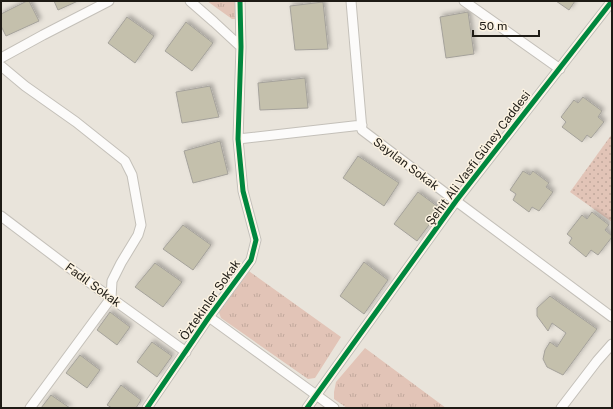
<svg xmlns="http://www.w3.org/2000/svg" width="613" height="409" viewBox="0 0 613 409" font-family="'Public Sans',sans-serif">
  <defs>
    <pattern id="grass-dots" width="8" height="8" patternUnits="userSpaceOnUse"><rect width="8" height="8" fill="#e2c4b7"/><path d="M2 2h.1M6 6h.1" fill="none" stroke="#c1a89c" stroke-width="1.8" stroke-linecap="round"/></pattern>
    <pattern id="park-tufts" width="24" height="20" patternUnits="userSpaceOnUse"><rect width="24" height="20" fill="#e2c4b7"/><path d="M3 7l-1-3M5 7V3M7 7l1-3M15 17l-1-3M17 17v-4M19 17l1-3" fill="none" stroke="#c1a89c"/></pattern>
    <filter id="shadow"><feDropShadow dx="2.5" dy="-2.5" stdDeviation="2" flood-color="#0004"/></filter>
  </defs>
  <rect width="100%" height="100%" fill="#e9e4db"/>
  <!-- grass -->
  <path fill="url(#grass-dots)" d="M612 134V222L570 192Z"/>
  <!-- park -->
  <path fill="url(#park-tufts)" d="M207 1H235L236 19H232Z
    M246 269 341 337 315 378 308 379 221 318 218 310Z
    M365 348 446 408H347L334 399V392L336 382Z"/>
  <!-- building -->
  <path fill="#c4c0ac" stroke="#a5a29b" filter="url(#shadow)" d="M27 1H29L39 21 6 36 1 26V14Z
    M54 1H78L58 10Z
    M556 1H575L569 10Z
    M323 2 328 49 295 50 290 6Z
    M468 12 474 54 446 58 440 17Z
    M127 17 154 36 135 63 108 43Z
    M186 22 213 43 192 71 165 51Z
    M305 78 308 108 260 110 258 83Z
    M210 86 219 117 182 123 176 92Z
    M583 97 602 111 598 117 604 122 591 138 587 135 582 142 562 127 566 122 561 117 574 100 578 103Z
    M220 141 228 174 193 183 184 151Z
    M358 156 399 183 384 206 343 178Z
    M523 171 530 175 533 171 549 183 546 187 553 192 539 211 532 207 529 212 513 200 516 194 510 190Z
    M418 192 441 209 417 241 394 224Z
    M592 212 609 225 605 230 612 236V237L598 255 591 250 586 257 569 243 572 238 567 234 582 215 587 219Z
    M183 225 211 245 193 270 163 249Z
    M364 262 388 280 364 314 340 296Z
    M155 263 182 282 163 307 135 287Z
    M550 296 597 329 563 375 547 367 543 359 545 350 550 342 557 347 566 333 552 323 548 331 537 316V308Z
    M110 312 130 327 117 345 97 330Z
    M152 342 172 356 157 377 137 362Z
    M80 355 100 370 87 388 66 373Z
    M121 385 141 400 136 408H112L107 405Z
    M51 395 70 408H41Z"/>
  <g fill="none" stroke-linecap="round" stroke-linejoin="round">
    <defs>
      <path id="minor" d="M190 1 214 22 241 47
        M351 1 362 130 456 201 612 317
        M464 1 560 69
        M1 58 43 35 109 1
        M1 66 25 86 76 122 125 161 132 175 141 225 138 235 121 263 112 281 111 298 30 408
        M238 139 362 125
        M1 216 75 272 186 352
        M209 317 334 408
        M147 408 209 317 251 260 256 240 243 191 238 139 241 47 240 1
        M307 408 456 201 612 1
        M561 408 597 361 612 344"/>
    </defs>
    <!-- minor casing -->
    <use href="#minor" stroke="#c4c0b9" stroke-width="11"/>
    <!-- minor -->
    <use href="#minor" stroke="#fcfbfa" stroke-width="9"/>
    <defs>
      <path id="cycleway" d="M147 408 209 317 251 260 256 240 243 191 238 139 241 47 240 1
        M307 408 456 201 612 1"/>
    </defs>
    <!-- cycleway casing -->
    <use href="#cycleway" stroke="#fcf3e2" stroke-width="8"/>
    <!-- cycleway -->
    <use href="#cycleway" stroke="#00873e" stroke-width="5"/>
  </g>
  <g text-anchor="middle" stroke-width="3" stroke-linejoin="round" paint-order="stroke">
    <!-- street labels -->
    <g font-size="12" fill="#1e1b15" stroke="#fcf3e2">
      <text transform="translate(478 158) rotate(-53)" y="4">Şehit Ali Vasfi Güney Caddesi</text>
      <text transform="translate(406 164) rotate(37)" y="4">Sayılan Sokak</text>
      <text transform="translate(93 285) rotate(36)" y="4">Fadıl Sokak</text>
      <text transform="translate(210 300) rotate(-55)" y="4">Öztekinler Sokak</text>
    </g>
  </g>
  <!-- border -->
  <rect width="613" height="409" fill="none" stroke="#1e1b15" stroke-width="4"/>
  <!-- scale -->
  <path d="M473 30v6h66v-6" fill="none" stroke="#1e1b15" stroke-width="2"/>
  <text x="479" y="30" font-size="12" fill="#1e1b15" stroke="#fcf3e2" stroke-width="3" paint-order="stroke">50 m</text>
</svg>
